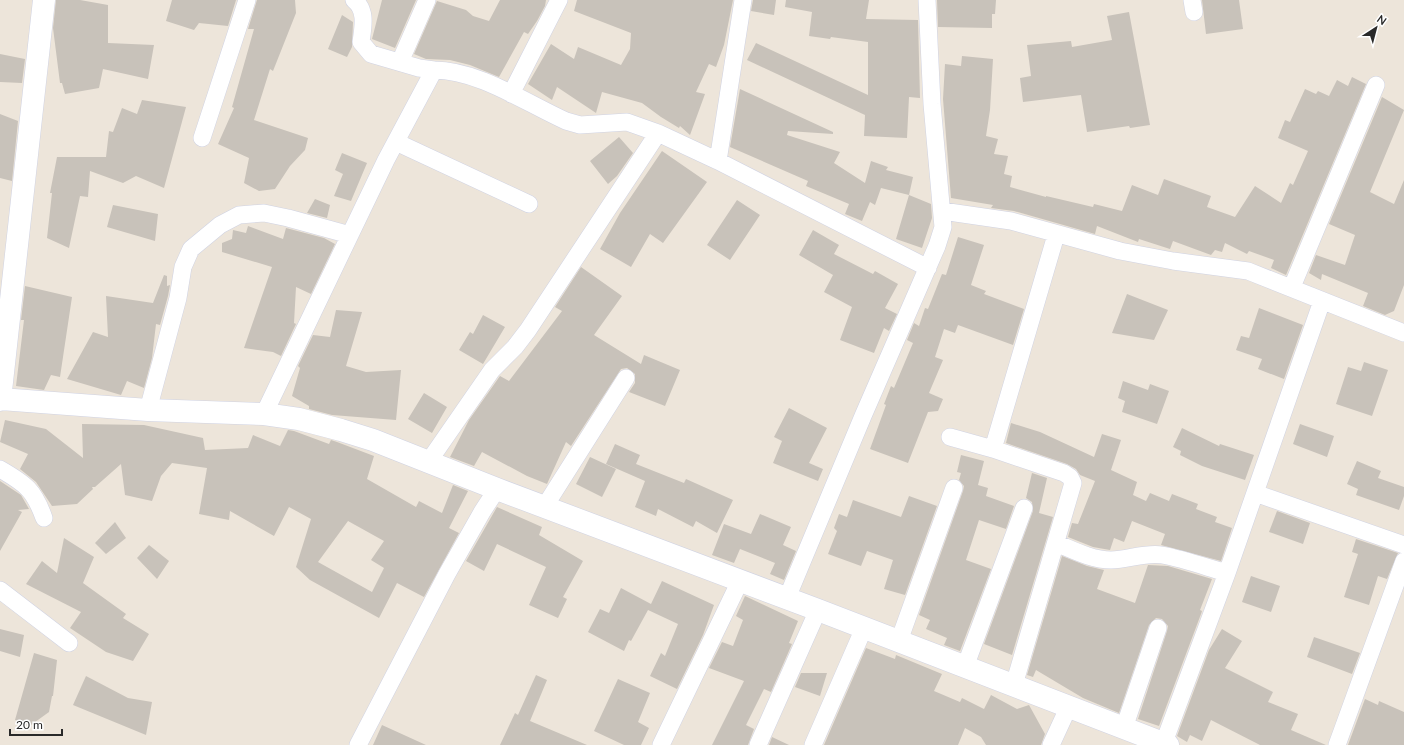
<svg xmlns="http://www.w3.org/2000/svg" width="1404" height="745" viewBox="0 0 1404 745" font-family="Lato,sans-serif">
  <rect width="100%" height="100%" fill="#ede5da"/>
  <!-- building -->
  <path fill="#c8c2ba" fill-rule="evenodd" d="M56 0H80L108 5V43L154 45 148 79 103 69 99 88 65 94 62 83H60L53 28Z
    M172 0H236L228 26 199 23 194 30 166 21Z
    M257 0H295L296 13 273 71 270 69 254 120 308 138 305 150 290 166 275 189 259 191 244 183 249 158 218 144 234 108 232 107 254 29H248Z
    M382 0H416L395 48 372 39Z
    M500 0H546L545 6 537 21 528 34 524 32 499 77 470 65 450 60 426 59 414 54 437 1 466 10 473 16 489 21Z
    M577 0H733L724 45 716 67 709 64 696 92 705 94 690 135 680 126 679 128 661 117 642 103 602 92 596 113 557 87 552 100 528 84 551 44 574 59 578 47 621 65 630 49 631 33 574 11Z
    M753 0H776L774 15 751 11Z
    M786 0H869L866 19 918 20 920 98 909 97 907 138 864 136 865 115 747 60 756 43 868 95V42L831 37 830 39 809 36 812 12 785 7Z
    M937 0H996L995 14H992V28L938 27Z
    M1202 0H1239L1243 29 1206 34Z
    M1129 12 1150 125 1130 128 1129 126 1087 132 1081 95 1023 102 1020 78 1031 76 1027 45 1071 41 1072 47 1112 40 1107 16Z
    M342 15 353 22 352 47 347 57 328 49Z
    M0 54 25 59 22 83 0 82Z
    M962 56 993 59 990 110 986 136 998 139 994 154 1008 156 1004 174 1012 176 1010 187 1046 197V196L1093 207 1094 204 1122 211 1132 185 1158 195 1164 179 1211 196 1207 207 1235 217 1255 186 1281 203 1290 183 1293 185 1308 151 1278 138 1285 120 1290 122 1305 89 1316 94 1318 91 1329 96 1337 80 1348 86 1352 77 1366 84 1286 275 1271 268 1274 260 1249 251 1247 254 1225 243 1222 252 1215 250 1211 255 1173 241 1170 249 1139 239 1138 242 1097 226 1095 234 1014 211 991 208 993 205 951 198 943 99 945 64 961 66Z
    M740 89 833 132V134L788 131 787 135 840 152 834 163 865 183 871 161 888 167 886 170 913 177 909 195 881 188 875 205 870 202 862 221 845 214 849 204 806 186 808 181 730 147Z
    M1382 97 1404 110 1370 192 1394 204 1404 180V285L1394 311 1385 315 1363 306 1368 293 1322 274 1321 280 1309 273 1316 255 1345 265 1355 235 1329 224Z
    M142 100 186 107 164 188 136 176 123 183 90 171 88 197 80 196 69 248 47 238 52 193H50L57 157H106L109 131 113 132 122 108 137 114Z
    M0 114 18 121 12 181 0 178Z
    M619 137 633 153 617 176 608 184 590 161Z
    M662 151 707 182 663 243 650 234 631 267 600 249 620 213Z
    M342 153 367 163 351 201 334 196 343 174 335 170Z
    M909 195 931 204 932 218 922 248 896 239Z
    M315 199 330 205 327 218 307 213Z
    M737 200 760 215 730 260 707 245Z
    M113 205 158 214 155 241 107 227Z
    M248 226 283 239 286 228 324 238 335 244 311 294 296 287 294 323 296 324 281 356 273 352 244 348 272 267 222 252V243L232 239 233 230 246 233Z
    M813 230 839 245 834 254 873 274 875 271 898 284 885 308 897 314 889 331 884 328 874 353 840 340 852 307 824 292 833 275 799 255Z
    M958 237 984 245 971 285 986 291 984 294 1024 309 1013 345 958 325 955 333 944 329 935 357 943 360 929 393 943 399 938 411 928 412 908 463 870 449 886 405 884 404 891 386 894 388 913 343 907 340 914 323 919 326 925 308 928 309 942 274 946 275Z
    M581 267 622 296 594 335 641 364 644 355 680 370 665 406 629 392 635 383V374L627 368 621 369 571 446 566 442 547 484 527 476 482 452 474 466 450 457 469 420 500 376 509 381 562 311 555 307Z
    M164 275 167 276V286L170 285 168 296 160 325 156 324 152 358 144 388 127 381 121 395 67 379 93 332 108 337 106 296 153 303Z
    M25 286 72 297 60 377 51 375 44 390 16 386 24 320H21Z
    M1127 294 1168 310 1154 340 1112 333Z
    M1259 308 1303 325 1284 379 1258 369 1262 359 1236 350 1241 336 1249 338Z
    M336 310 362 312 346 366 366 372 401 370 396 420 332 415 309 409V406L292 396 300 368 298 366 313 335 330 337Z
    M483 315 505 327 483 364 459 350 470 332 473 334Z
    M1364 362 1388 370 1372 416 1336 404 1348 367 1361 371Z
    M1123 381 1148 390 1150 384 1169 391 1157 424 1122 412 1125 401 1118 398Z
    M424 393 447 407 432 433 408 419Z
    M789 408 827 428 809 463 823 469 818 481 773 463 782 441 774 437Z
    M5 420 46 429 83 458 82 424 144 425 203 438 205 450 248 448 253 435 280 446 288 430 294 431 329 444 331 440 337 442 374 456 367 479 416 507 419 501 442 513 453 485 468 491 449 528 459 533 424 597 397 583 379 618 310 580 296 567 311 519 289 507 274 536 230 511 229 520 199 514 207 468 172 463 161 476 152 501 125 495 121 464 95 487H92L93 489 77 504 52 506 36 482 20 469 28 454 0 442ZM348 521 384 541 371 560 384 568 372 592 318 562Z
    M1011 423 1040 432 1094 457 1102 434 1121 440 1111 470 1137 482 1133 495 1146 501 1150 493 1169 501 1172 494 1198 504 1196 509 1217 517 1215 522 1232 528 1221 561 1161 545 1165 534 1132 521 1124 542 1114 538 1110 550 1093 547 1068 537 1072 523 1078 524 1095 481 1080 475 1076 469 1067 464 1006 443Z
    M1300 424 1334 436 1327 457 1293 444Z
    M1182 428 1219 446 1220 444 1254 455 1245 480 1202 466 1180 455 1181 451 1173 447Z
    M615 444 640 455 636 464 684 483 686 479 733 500 717 533 696 521 693 527 658 509 656 516 635 507 645 481 606 464Z
    M961 455 984 461 978 485 988 488 986 496 1014 506 1006 529 979 520 966 560 991 569 960 651 944 645 947 638 926 629 930 620 919 615 963 491 964 486 959 480 961 473 957 472Z
    M590 457 616 469 602 497 576 484Z
    M1357 461 1381 471 1378 478 1404 487V496L1399 510 1356 495 1358 489 1347 484Z
    M1032 473 1047 478 1039 513 1053 517 1012 655 984 644 1033 511 1032 502 1026 498Z
    M0 481 21 495 29 509 18 510 22 512 0 551Z
    M909 496 937 506 905 595 884 589 893 560 867 551 861 566 828 554 837 531 834 528 839 514 847 517 853 500 901 517Z
    M497 507 542 527 539 535 583 561 563 597 567 599 558 618 529 605 546 567 497 544 484 571 466 561Z
    M1277 511 1310 523 1303 544 1269 532Z
    M760 514 791 527 783 545 796 551 784 580 770 574 775 563 740 549 734 563 712 555 724 524 751 534Z
    M115 522 126 538 106 554 95 543Z
    M64 538 94 557 83 583 126 614 123 618 149 634 133 661 106 652 70 628 81 612 26 584 42 561 57 573Z
    M1356 539 1398 553 1387 579 1378 576 1369 605 1344 597 1358 554 1352 552Z
    M149 545 169 561 157 579 137 558Z
    M1062 556 1087 566 1104 570 1097 589 1135 603 1148 565 1168 566 1212 579 1200 610 1202 611 1201 614 1159 726 1138 719 1167 631 1168 626 1162 619 1156 618 1149 625 1119 713 1083 698 1036 670 1033 677 1027 675Z
    M1251 576 1280 586 1271 612 1242 602Z
    M662 581 714 605 703 635 677 689 650 676 661 653 665 656 678 624 648 610 631 641 629 640 624 651 588 632 600 609 609 613 621 588 651 604Z
    M745 596 798 621 789 643 792 644 771 692 764 689 746 725 754 729 748 745H712L744 681 709 668 722 642 733 646 743 620 736 616Z
    M0 629 24 635 20 657 0 651Z
    M1222 629 1242 641 1225 668 1273 692 1268 702 1298 714 1291 730 1326 745H1260L1211 720 1202 741 1190 735 1187 742 1177 736 1209 650Z
    M1314 637 1360 653 1352 674 1307 657Z
    M866 648 895 659 896 655 942 674 934 691 960 702 962 698 984 709 991 695 1017 709 1029 705 1045 734 1041 745H986L981 737 965 728 958 745H824Z
    M34 653 57 660 53 696H52L49 712 31 725 15 720Z
    M801 673H827L820 696 795 687Z
    M536 675 547 680 530 721 587 745H500L515 713 518 715Z
    M86 676 128 698 152 702 146 735 73 705Z
    M618 679 650 693 638 722 649 728 641 745H624L594 731Z
    M1365 699 1378 705 1379 701 1404 712V745H1348Z
    M382 725 426 745H373Z
    M772 737 789 745H769Z"/>
  <g fill="none" stroke-linecap="round" stroke-linejoin="round">
    <defs>
      <path id="minor" d="M354 0C367 10 363 27 361 42L371 54 419 68 434 70
        M1192 0 1194 12
        M400 62 427 0
        M511 94 559 0
        M202 138 247 0
        M396 142 529 204
        M718 161 743 0
        M942 211 1011 221 1120 251 1173 261 1248 271 1404 333
        M1292 287 1376 85
        M148 410 178 298 183 267 191 249 220 225 239 215 264 213 288 218 350 235
        M264 414 386 160 434 70C478 70 526 103 566 121L580 125 627 122 658 133 718 161 928 268
        M950 437 993 449 1064 473 1070 477 1073 483 1014 685
        M993 449 1056 235
        M429 461 492 370 515 347 528 330 658 133
        M0 469C26 484 34 490 44 518
        M1255 493 1404 545
        M545 506 626 378
        M1056 543C1073 550 1092 560 1111 560 1128 560 1145 552 1162 555 1184 559 1206 567 1227 573
        M0 590 69 643
        M787 598 863 416 937 246 943 227 932 104 927 0
        M899 641 954 488
        M965 667 1024 508
        M1124 728 1158 628
        M358 745 447 574 482 512 497 489
        M661 745 740 581
        M758 745 818 610
        M813 745 864 628
        M1051 745 1069 706
        M1163 745 1227 573 1322 301
        M1337 745 1404 561"/>
      <path id="tertiary" d="M0 399 148 410 264 414 299 419 341 430 373 440 497 489 818 610 1168 745
        M0 400 44 0"/>
    </defs>
    <!-- minor casing -->
    <use href="#minor" stroke="#d0d3e3" stroke-width="18"/>
    <!-- tertiary casing -->
    <use href="#tertiary" stroke="#d0d3e3" stroke-width="23"/>
    <!-- minor -->
    <use href="#minor" stroke="#fff" stroke-width="17"/>
    <!-- tertiary -->
    <use href="#tertiary" stroke="#fff" stroke-width="22"/>
  </g>
  <!-- north arrow -->
  <g transform="translate(1376 28) rotate(36)" stroke="#ffffff" stroke-width="3" paint-order="stroke">
  <path d="M0-3L7 15L0 10L-7 15Z" fill="#292929"/>
  <text y="-6" font-size="11" font-weight="bold" text-anchor="middle" fill="#292929">N</text>
  </g>
  <!-- scale -->
  <path d="M10 729v6h52v-6" fill="none" stroke="#292929" stroke-width="2"/>
  <text x="16" y="729" font-size="12" fill="#292929" stroke="#ffffff" stroke-width="3" paint-order="stroke">20 m</text>
</svg>
